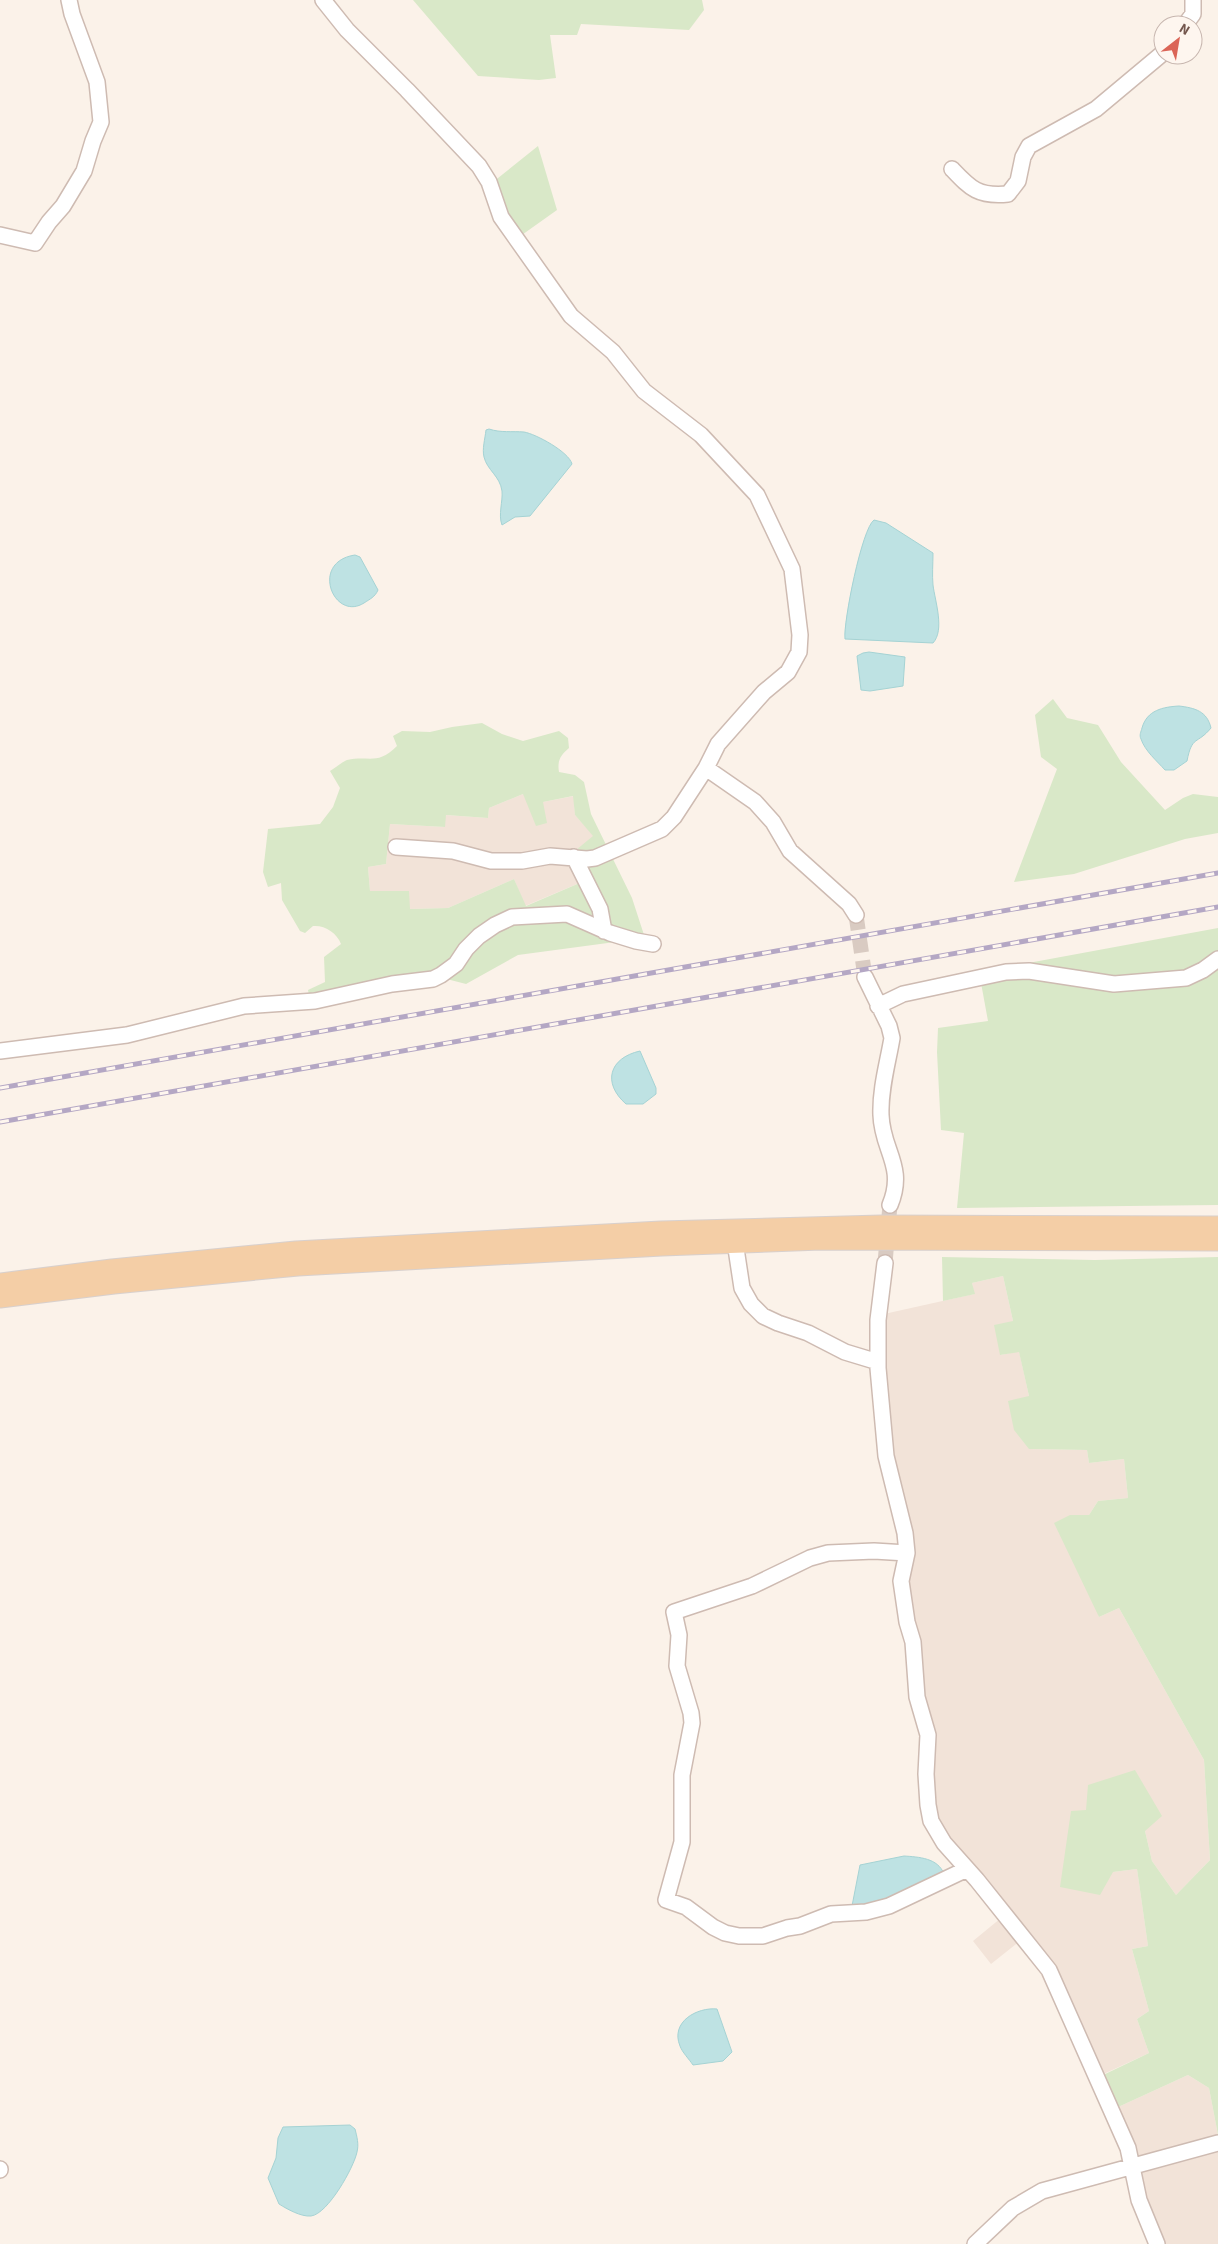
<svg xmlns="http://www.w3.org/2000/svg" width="1218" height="2244" viewBox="0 0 1218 2244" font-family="'Source Sans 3',sans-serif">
  <rect width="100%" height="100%" fill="#fbf2e9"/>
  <!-- residential -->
  <path fill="#f2e3d8" d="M523 794 543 802 574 796 575 815 594 836 589 879 525 906 514 879 448 908 409 909 370 891 368 867 386 864 390 824 445 827V815L488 818 489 808Z
    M1003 1276 1013 1321 1001 1355 1019 1351 1029 1396V1449L1087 1450 1089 1463 1124 1459 1128 1498 1098 1501 1089 1515H1070L1099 1617 1119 1608 1204 1760 1210 1860 1176 1895 1152 1861 1145 1831 1135 1770 1113 1872 1137 1869 1148 1946 1132 1949 1149 2011 1137 2019 1149 2053 1095 2078 1051 1976 1020 1941 991 1964 973 1941 1001 1918 935 1836 903 1540 883 1453 884 1314 974 1294 972 1283Z
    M1188 2075 1209 2088 1218 2135V2244H1162L1139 2189 1142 2168 1116 2108Z"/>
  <!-- green -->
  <path fill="#d9e8c8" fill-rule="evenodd" d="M413 0H702L704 10 689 30 581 24 577 35H550L556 78 539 80 478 76Z
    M538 146 557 210 519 237 493 182Z
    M1053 699 1067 718 1098 725 1121 762 1165 810 1183 798 1193 794 1218 797V833L1185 839 1074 874 1014 882 1057 769 1041 757 1035 715Z
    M482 723 502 734 523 741 559 731 568 738 569 748C561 755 557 760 559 772L575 775 584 782 591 814 632 898 645 938 518 955 466 984 435 976 309 995 308 990 325 982 324 957 341 944C337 933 325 925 313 926L305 933 300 931 282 900 281 883 268 887 263 872 268 829 320 824 333 807 340 788 330 771C335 768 342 762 347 760 369 755 377 766 397 746L393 736 402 731 430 732 452 727ZM523 794 536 826 547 823 543 802 573 796 575 815 593 836 576 850 589 879 526 906 514 879 448 908 410 909 409 891H370L368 867 386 864 390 824 445 827 446 815 488 818 489 808Z
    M1218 928V1205L957 1208 964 1133 941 1130 937 1052 938 1028 988 1021 979 972Z
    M942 1257 1095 1260 1218 1257V2135L1209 2088 1188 2075 1116 2108 1101 2076 1149 2053 1137 2019 1149 2011 1132 1949 1148 1946 1137 1869 1113 1872 1100 1895 1060 1887 1071 1811 1086 1810 1088 1785 1135 1770 1162 1816 1145 1831 1152 1861 1176 1895 1210 1860 1204 1760 1119 1608 1099 1617 1054 1523 1070 1515H1089L1098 1501 1128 1498 1124 1459 1089 1463 1087 1450 1029 1449 1014 1430 1008 1401 1029 1396 1019 1352 1000 1355 994 1325 1013 1321 1003 1276 972 1283 975 1294 943 1301Z"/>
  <!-- water -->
  <path fill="#bee2e3" stroke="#a5d3d4" d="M489 429C501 433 512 431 524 432 536 434 569 452 572 464L530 516 515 517 502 525C498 515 503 501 502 491 500 476 487 470 484 457 482 449 485 439 486 430Z
    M874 520 886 523 933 553C933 564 932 575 933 585 935 601 945 630 933 643L845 639C843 623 862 528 874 520Z
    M355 555 360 557 378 590C375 597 370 599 364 603 334 622 309 562 355 555Z
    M869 652 905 657 903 686 870 691 861 690 857 656 863 653Z
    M1179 706C1195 708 1207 711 1211 728 1197 745 1192 735 1187 761L1174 770H1165C1157 761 1145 751 1141 739 1139 735 1141 732 1142 728 1147 710 1163 707 1179 706Z
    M640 1051 656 1088V1094L643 1104H626C602 1083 609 1058 640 1051Z
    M904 1856C919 1857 938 1858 944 1874L892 1902 852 1906 860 1865Z
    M717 2009 732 2052 723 2061 693 2065C689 2059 682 2052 680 2046 670 2022 697 2007 717 2009Z
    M350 2125 355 2129C357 2137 359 2144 357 2152 354 2167 328 2214 311 2216 301 2217 287 2209 279 2204L268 2178 276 2158 278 2138 283 2127Z"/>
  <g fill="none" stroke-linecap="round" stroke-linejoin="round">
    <!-- minor-tunnel -->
    <path stroke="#d9cbc2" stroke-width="15" stroke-dasharray="15 8" stroke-linecap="butt" d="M856 915 865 977
      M885 1263 890 1205"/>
    <defs>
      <path id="minor" d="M323 0 347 30 407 90 479 166 489 182 501 217 571 316 613 352 644 391 701 435 757 495 792 569 800 635 799 652 788 672 764 692 718 744 706 768 755 802 773 822 790 851 849 904 856 915
        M1185 25 1193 14V0
        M952 169C970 188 978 197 1008 194L1018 181 1023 157 1029 146 1096 109 1163 53
        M0 235 35 243 49 222 63 206 84 171 93 141 101 122 97 82 72 14 69 0
        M396 847 453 851 491 861H522L550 856 587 859 595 858 662 829 674 817 706 768
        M574 857 600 909 604 931
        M865 977 889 1026 892 1038C888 1062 880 1089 881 1115 882 1151 906 1166 890 1205
        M878 1006 903 994 1006 972 1029 971 1114 984 1186 978 1203 970 1218 959
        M0 1051 127 1035 244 1006 315 1001 392 984 433 979 441 975 456 964 466 949 479 936 495 925 512 917 567 914 610 933 636 941 653 944
        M735 1242 742 1288 751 1304 763 1316 778 1323 808 1333 845 1352 878 1362
        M885 1263 878 1320V1368L886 1456 905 1533 907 1553 901 1581 907 1622 913 1642 917 1697 928 1735 926 1774 928 1805 931 1821 944 1843 977 1880 1049 1970 1128 2148 1139 2200 1157 2244
        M907 1553 874 1551 828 1553 810 1558 752 1586 674 1612 679 1635 677 1666 691 1713 692 1723 682 1775V1842L666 1900 686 1907 713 1927 725 1933 739 1936H763L787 1928 800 1926 831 1914 866 1912 889 1906 967 1869
        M0 2169V2170
        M975 2244 1013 2208 1042 2191 1218 2143"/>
      <path id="major" d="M0 1283 112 1269 296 1251 661 1231 881 1225 1218 1226
        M0 1298 114 1284 298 1266 662 1246 821 1240 1218 1241"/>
    </defs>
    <!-- minor casing -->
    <use href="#minor" stroke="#cebbb2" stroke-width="18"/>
    <!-- major casing -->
    <use href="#major" stroke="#d8d0cd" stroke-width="21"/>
    <!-- minor -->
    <use href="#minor" stroke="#fff" stroke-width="15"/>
    <!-- major -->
    <use href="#major" stroke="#f4cea6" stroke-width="19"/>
    <defs>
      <path id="rail" d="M0 1088 1218 873
        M0 1122 1218 907"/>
    </defs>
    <!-- rail casing -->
    <use href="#rail" stroke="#b4a7c4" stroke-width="5"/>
    <!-- rail -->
    <use href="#rail" stroke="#fef6ef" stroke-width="3" stroke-dasharray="9" stroke-linecap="butt"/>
  </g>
  <!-- north arrow -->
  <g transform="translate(1178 40) rotate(31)"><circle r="24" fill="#fef6ef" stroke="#c7b6af"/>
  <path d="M0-4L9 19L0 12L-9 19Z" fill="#db6557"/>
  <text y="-8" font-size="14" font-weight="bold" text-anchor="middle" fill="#74574e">N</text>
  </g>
</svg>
